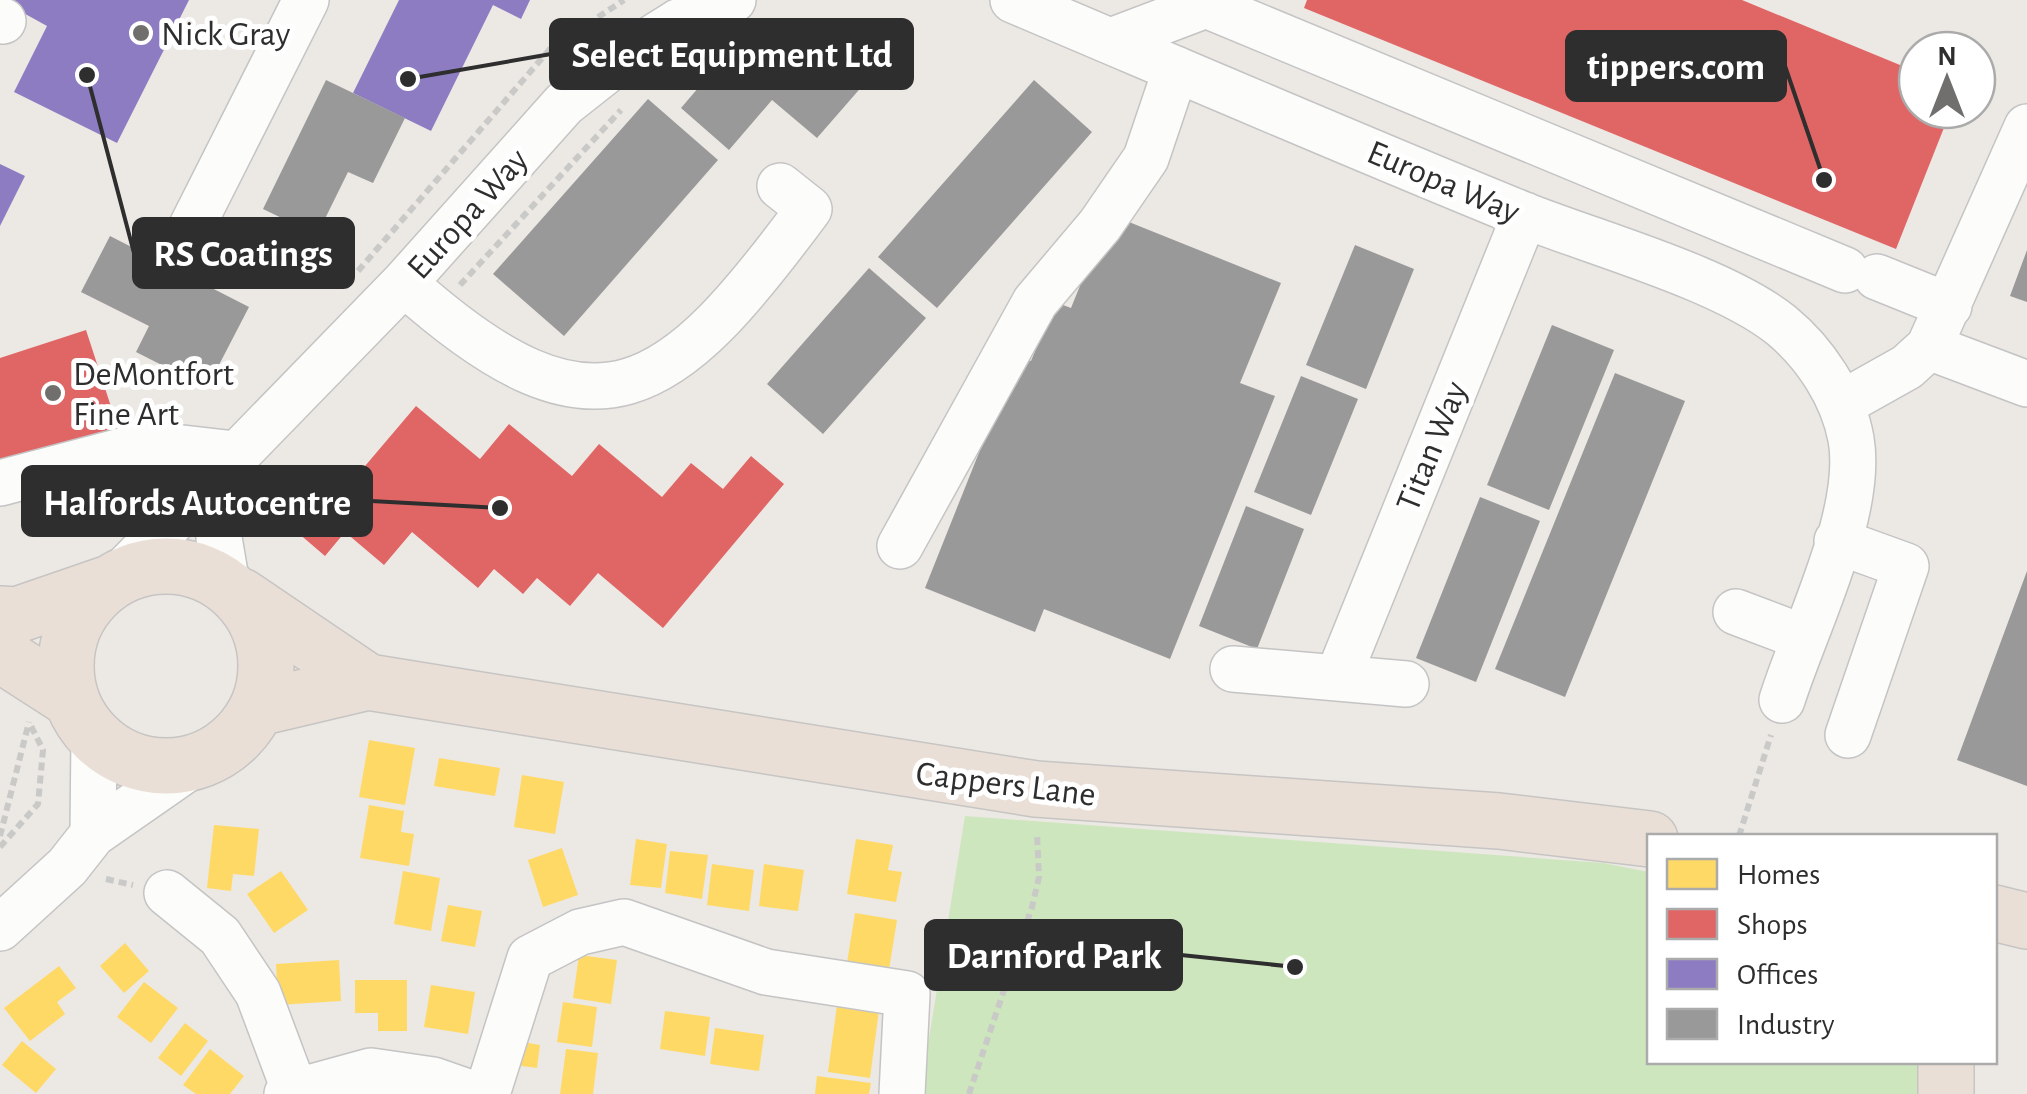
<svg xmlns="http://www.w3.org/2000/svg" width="2027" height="1094" viewBox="0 0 2027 1094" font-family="'Alegreya Sans',sans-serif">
  <rect width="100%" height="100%" fill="#ece8e4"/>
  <!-- green -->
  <path fill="#cee6be" d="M965 816 1603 863 1649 872 1650 1062H1923V1094H920Z"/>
  <!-- homes -->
  <path fill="#ffd966" d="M369 740 415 748 405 805 359 797Z
    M439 758 500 768 495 796 434 786Z
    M522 775 564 782 555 834 514 827Z
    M369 805 404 811 401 832 414 834 409 866 360 858Z
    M214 825 259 829 254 876 233 874 231 891 207 888Z
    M636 839 667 844 661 888 630 885Z
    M856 839 893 845 888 870 902 872 896 902 847 894Z
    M562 848 578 895 543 907 528 860Z
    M670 851 708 855 702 899 665 893Z
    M712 864 754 870 749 911 707 905Z
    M764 864 804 870 798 911 759 906Z
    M281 871 308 910 274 933 247 894Z
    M403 871 440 878 431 931 394 924Z
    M448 905 482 911 475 947 441 941Z
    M855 913 897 920 888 976 846 969Z
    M125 943 149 971 124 993 100 966Z
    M579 955 617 960 611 1004 573 998Z
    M339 960 341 1001 278 1005 276 964Z
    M59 966 76 988 57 1002 65 1014 30 1041 4 1008Z
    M355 980H407V1031H378V1013H355Z
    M144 982 178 1008 151 1043 117 1017Z
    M431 985 475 992 468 1034 424 1027Z
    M563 1002 597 1007 592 1047 557 1042Z
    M837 1005 879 1010 870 1078 828 1072Z
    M665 1011 710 1017 705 1056 660 1049Z
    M185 1023 208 1041 181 1076 158 1058Z
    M715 1028 764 1035 759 1071 710 1064Z
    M22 1041 56 1069 36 1093 2 1065Z
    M517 1041 540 1045 537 1068 514 1065Z
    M210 1049 244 1076 230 1094H196L183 1085Z
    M566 1049 598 1053 593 1094H560Z
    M817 1076 871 1083 869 1094H815Z"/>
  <!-- shops -->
  <path fill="#e06666" d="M1307 0H1742L1917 72V110H1951L1896 249 1304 8Z
    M86 330 118 428 0 466V358Z
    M416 406 480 459 509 424 572 476 599 444 662 497 691 463 723 489 751 456 784 484 663 628 598 573 570 606 537 578 523 594 494 569 478 588 412 532 384 565 345 532 325 556 283 520 305 494 326 512Z"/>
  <!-- offices -->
  <path fill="#8e7cc3" d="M0 0H189L117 143 14 92 47 26Z
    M399 0H530L521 19 493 5 431 131 353 93Z
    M0 164 25 176 0 226Z"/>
  <!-- industry -->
  <path fill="#999" d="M832 28 878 68 817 138 772 100 729 150 681 108 740 39 787 80Z
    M326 80 405 118 373 183 348 172 317 235 263 209Z
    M1034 80 1092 132 937 308 878 257Z
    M648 99 718 160 564 336 493 274Z
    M1109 214 1281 283 1240 383 1275 396 1170 659 1044 609 1035 632 925 588 1002 395 991 345 1031 361 1055 302 1071 308Z
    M110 236 249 307 207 388 136 352 149 326 81 292Z
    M1355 245 1414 269 1366 389 1306 365Z
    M2027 250V302L2010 296Z
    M869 268 926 318 823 434 767 384Z
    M1552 325 1614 350 1549 510 1487 485Z
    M1615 373 1685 401 1565 697 1495 669Z
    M1301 376 1358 399 1311 515 1254 492Z
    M1480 497 1540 521 1476 682 1416 658Z
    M1246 506 1304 529 1257 649 1199 626Z
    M2027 571V786L1957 760Z"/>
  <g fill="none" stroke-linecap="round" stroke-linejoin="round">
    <defs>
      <path id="minor" d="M1013 0C1183 72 1352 145 1524 215 1597 244 1722 278 1781 325 1815 353 1843 395 1851 439 1864 513 1805 627 1782 700
        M0 20 3 21
        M1111 41 1206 5 1845 270
        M186 238 306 0
        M1877 277 1949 306
        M404 283C599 458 671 395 809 209L780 186
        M1929 347 2027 384
        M1841 404 1907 367 1929 347 2027 127
        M0 483 148 444 235 454
        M1837 541 1906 566 1848 735
        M900 546 1035 302 1100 225 1146 158 1176 69
        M118 577 404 283 564 104 630 52 678 22 733 0
        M227 585 219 538 229 464
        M1736 612 1802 637
        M1233 669 1406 684
        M1338 677 1525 215
        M93 834 94 737
        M167 893 220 936 258 993 294 1089
        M0 928 67 867 93 834 195 763
        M287 1094 371 1071 433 1080 473 1094
        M487 1094 530 958 580 932 624 922 766 972 907 994 902 1094"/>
      <path id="highway" d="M66 666a100 100 0 1 1 200 0a100 100 0 1 1-200 0Z
        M241 596 368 682
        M0 614 17 615 107 584
        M0 654 70 699
        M258 708 368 682 1036 789 1499 821 1650 839
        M1994 913 2027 921
        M1946 1062V1094"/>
    </defs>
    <!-- minor casing -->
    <use href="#minor" stroke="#c5c4c5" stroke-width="48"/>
    <!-- highway casing -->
    <use href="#highway" stroke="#c6c5c4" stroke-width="58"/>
    <!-- path -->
    <path stroke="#c9c9c8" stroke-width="6" stroke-dasharray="8 5" stroke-linecap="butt" d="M358 271 550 49 624 0
      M460 285 621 110
      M0 836 29 722
      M1739 836 1771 735
      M0 847 38 804 43 750 31 726
      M106 879 133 885
      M969 1094 1032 907 1039 877 1037 832"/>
    <!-- minor -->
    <use href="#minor" stroke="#fcfcfb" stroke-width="45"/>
    <!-- highway -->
    <use href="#highway" stroke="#eadfd6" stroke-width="55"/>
  </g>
  <!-- markers -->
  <g fill="#706f6e" stroke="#fff" stroke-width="4">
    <circle cx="141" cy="33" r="10"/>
    <circle cx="53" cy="393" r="10"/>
  </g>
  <g text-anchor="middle" stroke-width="10" stroke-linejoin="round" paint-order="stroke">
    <!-- poi labels -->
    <g font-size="35" fill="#2e2e2e" stroke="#fff" text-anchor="start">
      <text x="161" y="45">Nick Gray</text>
      <text x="73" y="385">DeMontfort<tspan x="73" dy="40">Fine Art</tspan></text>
    </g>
    <!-- street labels -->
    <g font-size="35" fill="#2e2e2e" stroke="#fff">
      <text transform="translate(1444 181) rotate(23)" y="12">Europa Way</text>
      <text transform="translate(467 213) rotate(-48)" y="12">Europa Way</text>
      <text transform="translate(1431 446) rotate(-68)" y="12">Titan Way</text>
      <text transform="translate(1006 783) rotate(7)" y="12">Cappers Lane</text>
    </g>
  </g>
  <!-- callouts -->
  <path fill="none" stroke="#2e2e2e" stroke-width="4" d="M408 79L551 54M1824 180L1785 66M87 75L134 253M500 508L371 501M1295 967L1181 955"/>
  <g fill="#2e2e2e" stroke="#fff" stroke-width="4">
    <circle cx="408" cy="79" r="10"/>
    <circle cx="1824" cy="180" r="10"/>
    <circle cx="87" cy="75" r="10"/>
    <circle cx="500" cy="508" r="10"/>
    <circle cx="1295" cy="967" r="10"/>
  </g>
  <g fill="#2e2e2e" stroke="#2e2e2e" stroke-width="4">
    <rect x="551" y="20" width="361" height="68" rx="10"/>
    <rect x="1567" y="32" width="218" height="68" rx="10"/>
    <rect x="134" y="219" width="219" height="68" rx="10"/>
    <rect x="23" y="467" width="348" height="68" rx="10"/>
    <rect x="926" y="921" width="255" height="68" rx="10"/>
  </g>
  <g font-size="38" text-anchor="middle" font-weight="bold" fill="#fff">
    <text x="732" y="67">Select Equipment Ltd</text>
    <text x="1676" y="79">tippers.com</text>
    <text x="243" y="266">RS Coatings</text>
    <text x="197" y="515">Halfords Autocentre</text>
    <text x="1054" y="968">Darnford Park</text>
  </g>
  <!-- legend -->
  <rect x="1647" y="834" width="350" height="230" fill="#ffffff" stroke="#ababab" stroke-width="2.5"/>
  <rect x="1667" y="859" width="50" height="30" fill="#ffd966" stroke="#ababab" stroke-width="2.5"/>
  <text x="1737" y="884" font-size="30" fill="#2e2e2e">Homes</text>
  <rect x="1667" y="909" width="50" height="30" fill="#e06666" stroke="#ababab" stroke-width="2.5"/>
  <text x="1737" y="934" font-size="30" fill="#2e2e2e">Shops</text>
  <rect x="1667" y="959" width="50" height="30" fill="#8e7cc3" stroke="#ababab" stroke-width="2.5"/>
  <text x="1737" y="984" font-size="30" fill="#2e2e2e">Offices</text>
  <rect x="1667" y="1009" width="50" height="30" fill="#999999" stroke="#ababab" stroke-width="2.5"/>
  <text x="1737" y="1034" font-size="30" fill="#2e2e2e">Industry</text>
  <!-- north arrow -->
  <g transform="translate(1947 80)"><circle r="48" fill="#ffffff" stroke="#ababab" stroke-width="2.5"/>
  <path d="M0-8L18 38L0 25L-18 38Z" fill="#706f6e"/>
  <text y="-15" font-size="28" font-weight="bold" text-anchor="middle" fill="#2e2e2e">N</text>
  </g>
</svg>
